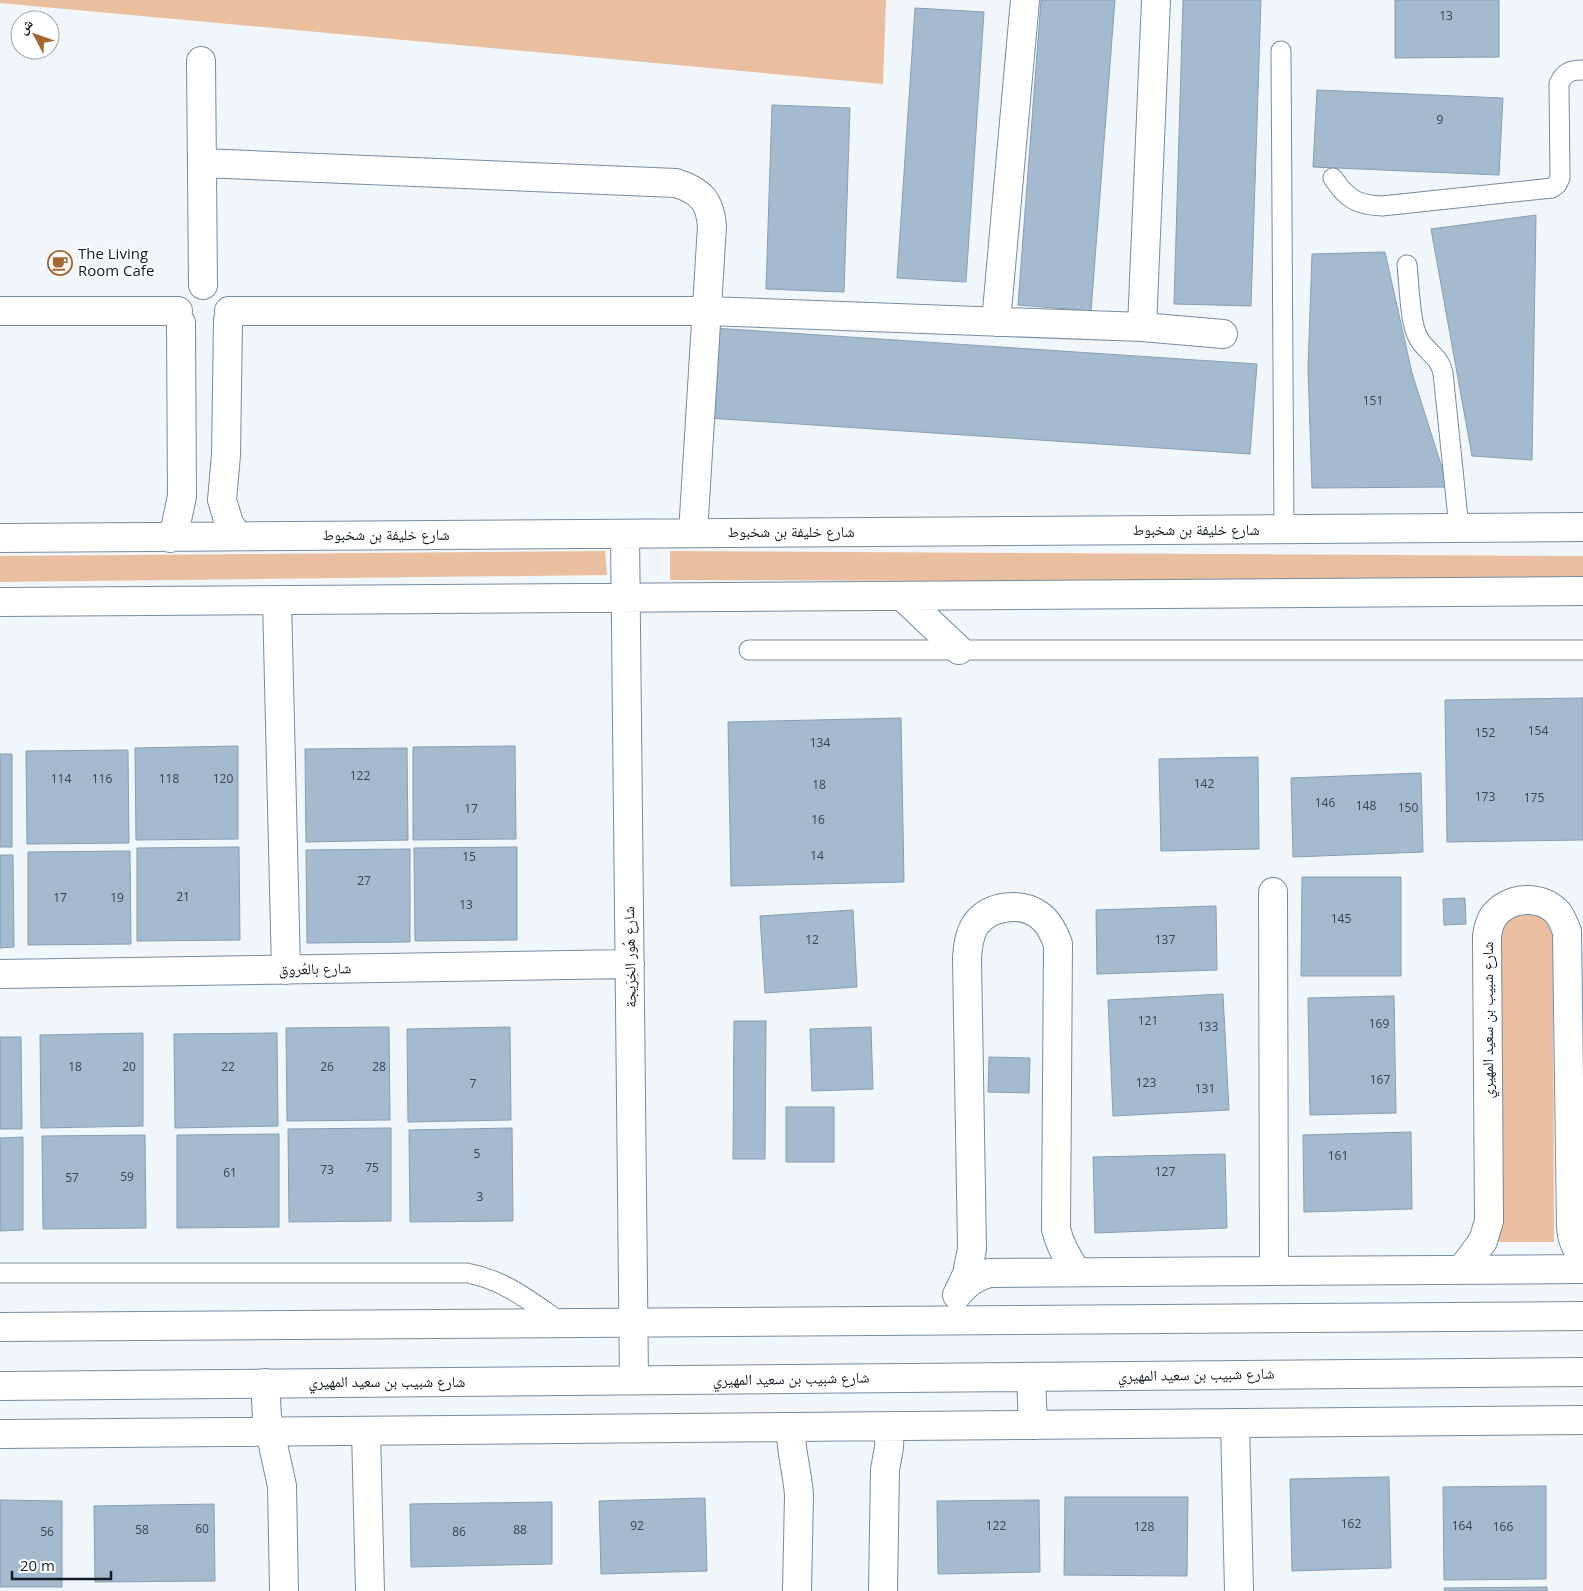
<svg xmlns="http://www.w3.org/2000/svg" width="1583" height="1591" viewBox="0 0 1583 1591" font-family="'Open Sans','Noto Naskh Arabic',sans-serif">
  <rect width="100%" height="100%" fill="#f1f6fa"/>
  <!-- green -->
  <path fill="#eabf9f" d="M0 0H886L883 84 0 3Z
    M605 551 607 575 0 582V556Z
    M670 551 1583 556V583L670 580Z
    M1521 908 1553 914 1554 1242H1494L1488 923Z"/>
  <!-- building -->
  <path fill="#a3bacf" stroke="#879eb1" d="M1041 0H1115L1091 311 1018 305Z
    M1183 0H1261L1251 306 1174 304Z
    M1395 0H1499V57L1395 58Z
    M915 8 984 12 966 282 897 278Z
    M1317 90 1503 98 1499 175 1313 167Z
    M772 105 850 108 844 292 766 289Z
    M1536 215 1532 460 1472 456 1431 229Z
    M1385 252 1412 373 1448 487 1312 488 1308 368 1312 254Z
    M714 328 1257 364 1250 454 708 418Z
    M1583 698V840L1447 842 1445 700Z
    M901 718 904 882 731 886 728 722Z
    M238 746V839L136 840 135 748Z
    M515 746 516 839 413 840V747Z
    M407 748 408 840 306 842 305 749Z
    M128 750 129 843 27 844 26 751Z
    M0 754H12V847H0Z
    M1258 757 1259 849 1161 851 1159 759Z
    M1421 773 1423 852 1293 857 1291 778Z
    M239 847 240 940 137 941V848Z
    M517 847V940L415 941 414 848Z
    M410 849V942L307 943 306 850Z
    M130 851 131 944 28 945V852Z
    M0 855H13L14 947 0 948Z
    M1302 877H1401V976H1301Z
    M1465 898 1466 924 1444 925 1443 899Z
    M1216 906 1217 970 1097 974 1096 910Z
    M853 910 857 987 765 993 760 916Z
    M1223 994 1229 1110 1113 1116 1108 1000Z
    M1394 996 1396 1113 1310 1115 1308 998Z
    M734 1021H766L765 1159H733Z
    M389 1027 390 1120 287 1121 286 1028Z
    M510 1027 511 1120 408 1122 407 1029Z
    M871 1027 873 1089 812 1091 810 1029Z
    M143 1033V1126L41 1128 40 1035Z
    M277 1033 278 1126 175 1128 174 1034Z
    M0 1037H21L22 1129H0Z
    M989 1057 1030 1058 1029 1093 988 1092Z
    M786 1107H834V1162H786Z
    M391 1128V1221L289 1222 288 1129Z
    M512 1128 513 1221 410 1222 409 1130Z
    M1411 1132 1412 1209 1304 1212 1303 1135Z
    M279 1134V1227L177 1228V1135Z
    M145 1135 146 1228 43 1229 42 1136Z
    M23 1137V1230L0 1231V1138Z
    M1225 1154 1227 1228 1095 1233 1093 1157Z
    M1389 1477 1391 1568 1292 1571 1290 1479Z
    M1546 1486V1579L1444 1580 1443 1487Z
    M1065 1497H1188L1187 1576 1064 1575Z
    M705 1498 707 1571 601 1574 599 1501Z
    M0 1500 62 1501V1587H0Z
    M1039 1500 1040 1572 938 1574 937 1501Z
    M552 1502V1564L411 1567 410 1504Z
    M214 1504 215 1581 95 1582 94 1506Z
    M1547 1587V1591H1445L1444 1588Z"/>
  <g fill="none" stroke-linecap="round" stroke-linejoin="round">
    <defs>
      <path id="service" d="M1281 51 1284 529
        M1333 178C1347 199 1357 205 1382 206L1552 188 1557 184 1560 178 1559 84C1564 72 1571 70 1583 70
        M1407 265C1409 282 1410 322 1417 335 1424 352 1439 354 1443 373L1459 528
        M749 650H1583
        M0 1273H467C505 1280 531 1302 562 1323"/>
      <path id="minor" d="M201 61 203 285
        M202 163 676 183C701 191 710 201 712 226L693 533
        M0 311H178
        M229 311H707L1142 327 1223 334
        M228 320 226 455 222 500 229 523 237 536
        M996 322 1025 0
        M1142 327 1156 0
        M625 534 634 1380
        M0 538 1583 527
        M170 538 176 525 182 496 181 323
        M902 596 959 650
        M277 600 286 970
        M0 602 1583 591
        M1273 892 1274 1271
        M0 974 630 964
        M1462 1269 1483 1241 1489 1221 1487 936C1488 930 1490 922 1493 917 1508 896 1541 894 1558 913 1562 918 1564 925 1567 931L1571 1228C1572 1240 1575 1248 1583 1257
        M958 1293 967 1274 972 1249 967 958C968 946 969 934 976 924 990 905 1021 902 1039 915 1049 922 1054 933 1058 944L1056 1229C1060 1246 1067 1258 1077 1272
        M957 1295C967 1283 975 1277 989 1273L1583 1269
        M265 1383 267 1417 282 1486 284 1591
        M1235 1423 1239 1591
        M791 1427C790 1451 798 1473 799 1496L797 1591
        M366 1431 370 1591
        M0 1434 1583 1420
        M883 1591 885 1470 889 1447 890 1426"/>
      <path id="tertiary" d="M0 1327 1583 1316
        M1031 1377 1033 1425
        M0 1386 1583 1372"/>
    </defs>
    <!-- service casing -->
    <use href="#service" stroke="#768c9f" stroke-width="21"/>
    <!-- minor casing -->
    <use href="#minor" stroke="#768c9f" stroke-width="30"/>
    <!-- tertiary casing -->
    <use href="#tertiary" stroke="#768c9f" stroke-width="30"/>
    <!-- service -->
    <use href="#service" stroke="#fff" stroke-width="19"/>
    <!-- minor -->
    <use href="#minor" stroke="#fff" stroke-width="28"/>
    <!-- tertiary -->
    <use href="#tertiary" stroke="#fff" stroke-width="28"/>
  </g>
  <!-- icons -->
  <defs>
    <symbol id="cafe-ring" viewBox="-11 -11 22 22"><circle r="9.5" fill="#fff" stroke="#a6662f" stroke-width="1.5"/><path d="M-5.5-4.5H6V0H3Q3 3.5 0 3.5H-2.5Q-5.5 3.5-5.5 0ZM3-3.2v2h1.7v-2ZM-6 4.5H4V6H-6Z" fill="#a6662f"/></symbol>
  </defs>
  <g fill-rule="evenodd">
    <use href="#cafe-ring" x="46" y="249" width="28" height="28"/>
  </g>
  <g text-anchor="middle" stroke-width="4" stroke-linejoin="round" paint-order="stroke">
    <!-- number labels -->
    <g font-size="12" fill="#37434e">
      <text x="1446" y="20">13</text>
      <text x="1440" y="124">9</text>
      <text x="1373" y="405">151</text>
      <text x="1538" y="735">154</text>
      <text x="1485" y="737">152</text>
      <text x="820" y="747">134</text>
      <text x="360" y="780">122</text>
      <text x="61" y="783">114</text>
      <text x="102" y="783">116</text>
      <text x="169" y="783">118</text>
      <text x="223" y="783">120</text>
      <text x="1204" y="788">142</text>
      <text x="819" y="789">18</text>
      <text x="1485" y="801">173</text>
      <text x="1534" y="802">175</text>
      <text x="1325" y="807">146</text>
      <text x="1366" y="810">148</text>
      <text x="1408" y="812">150</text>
      <text x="471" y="813">17</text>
      <text x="818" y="824">16</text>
      <text x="817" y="860">14</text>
      <text x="469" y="861">15</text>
      <text x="364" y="885">27</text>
      <text x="183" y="901">21</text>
      <text x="60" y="902">17</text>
      <text x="117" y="902">19</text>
      <text x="466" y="909">13</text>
      <text x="1341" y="923">145</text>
      <text x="812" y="944">12</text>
      <text x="1165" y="944">137</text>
      <text x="1148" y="1025">121</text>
      <text x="1379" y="1028">169</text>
      <text x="1208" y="1031">133</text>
      <text x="75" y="1071">18</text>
      <text x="129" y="1071">20</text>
      <text x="228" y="1071">22</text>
      <text x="327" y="1071">26</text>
      <text x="379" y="1071">28</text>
      <text x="1380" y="1084">167</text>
      <text x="1146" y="1087">123</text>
      <text x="473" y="1088">7</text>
      <text x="1205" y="1093">131</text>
      <text x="477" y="1158">5</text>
      <text x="1338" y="1160">161</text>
      <text x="372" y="1172">75</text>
      <text x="327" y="1174">73</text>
      <text x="1165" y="1176">127</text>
      <text x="230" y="1177">61</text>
      <text x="127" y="1181">59</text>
      <text x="72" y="1182">57</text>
      <text x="480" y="1201">3</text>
      <text x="1351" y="1528">162</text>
      <text x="637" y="1530">92</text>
      <text x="996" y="1530">122</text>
      <text x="1462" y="1530">164</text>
      <text x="1144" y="1531">128</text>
      <text x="1503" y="1531">166</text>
      <text x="202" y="1533">60</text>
      <text x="142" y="1534">58</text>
      <text x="520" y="1534">88</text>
      <text x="47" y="1536">56</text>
      <text x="459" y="1536">86</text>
    </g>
    <!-- poi labels -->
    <g font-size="15" fill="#131b23" stroke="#fff" text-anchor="start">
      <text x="78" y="259">The Living<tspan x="78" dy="17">Room Cafe</tspan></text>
    </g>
    <!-- street labels -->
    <g font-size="15" fill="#131b23" stroke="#fff">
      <text x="1196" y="535">شارع خليفة بن شخبوط</text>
      <text x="791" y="537">شارع خليفة بن شخبوط</text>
      <text x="386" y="540">شارع خليفة بن شخبوط</text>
      <text transform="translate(630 957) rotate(-91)" y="5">شارع هُور الخِرَيجة</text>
      <text transform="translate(315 969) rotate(-1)" y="5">شارع بالعُروق</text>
      <text transform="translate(1488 1020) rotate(-90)" y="5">شارع شبيب بن سعيد المهيري</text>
      <text transform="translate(1196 1375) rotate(-1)" y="5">شارع شبيب بن سعيد المهيري</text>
      <text transform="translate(791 1379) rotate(-1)" y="5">شارع شبيب بن سعيد المهيري</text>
      <text x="387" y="1387">شارع شبيب بن سعيد المهيري</text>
    </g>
  </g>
  <!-- north arrow -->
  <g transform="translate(35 35) rotate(311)"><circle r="24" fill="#ffffff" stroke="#a1a4a7"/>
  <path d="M0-4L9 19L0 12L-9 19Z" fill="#a6662f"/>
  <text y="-8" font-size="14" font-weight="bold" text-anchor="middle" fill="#131b23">ش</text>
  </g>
  <!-- scale -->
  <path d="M12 1571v8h99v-8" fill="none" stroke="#131b23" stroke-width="2.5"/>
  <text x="20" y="1571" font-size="15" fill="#131b23" stroke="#ffffff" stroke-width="4" paint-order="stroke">20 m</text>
</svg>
